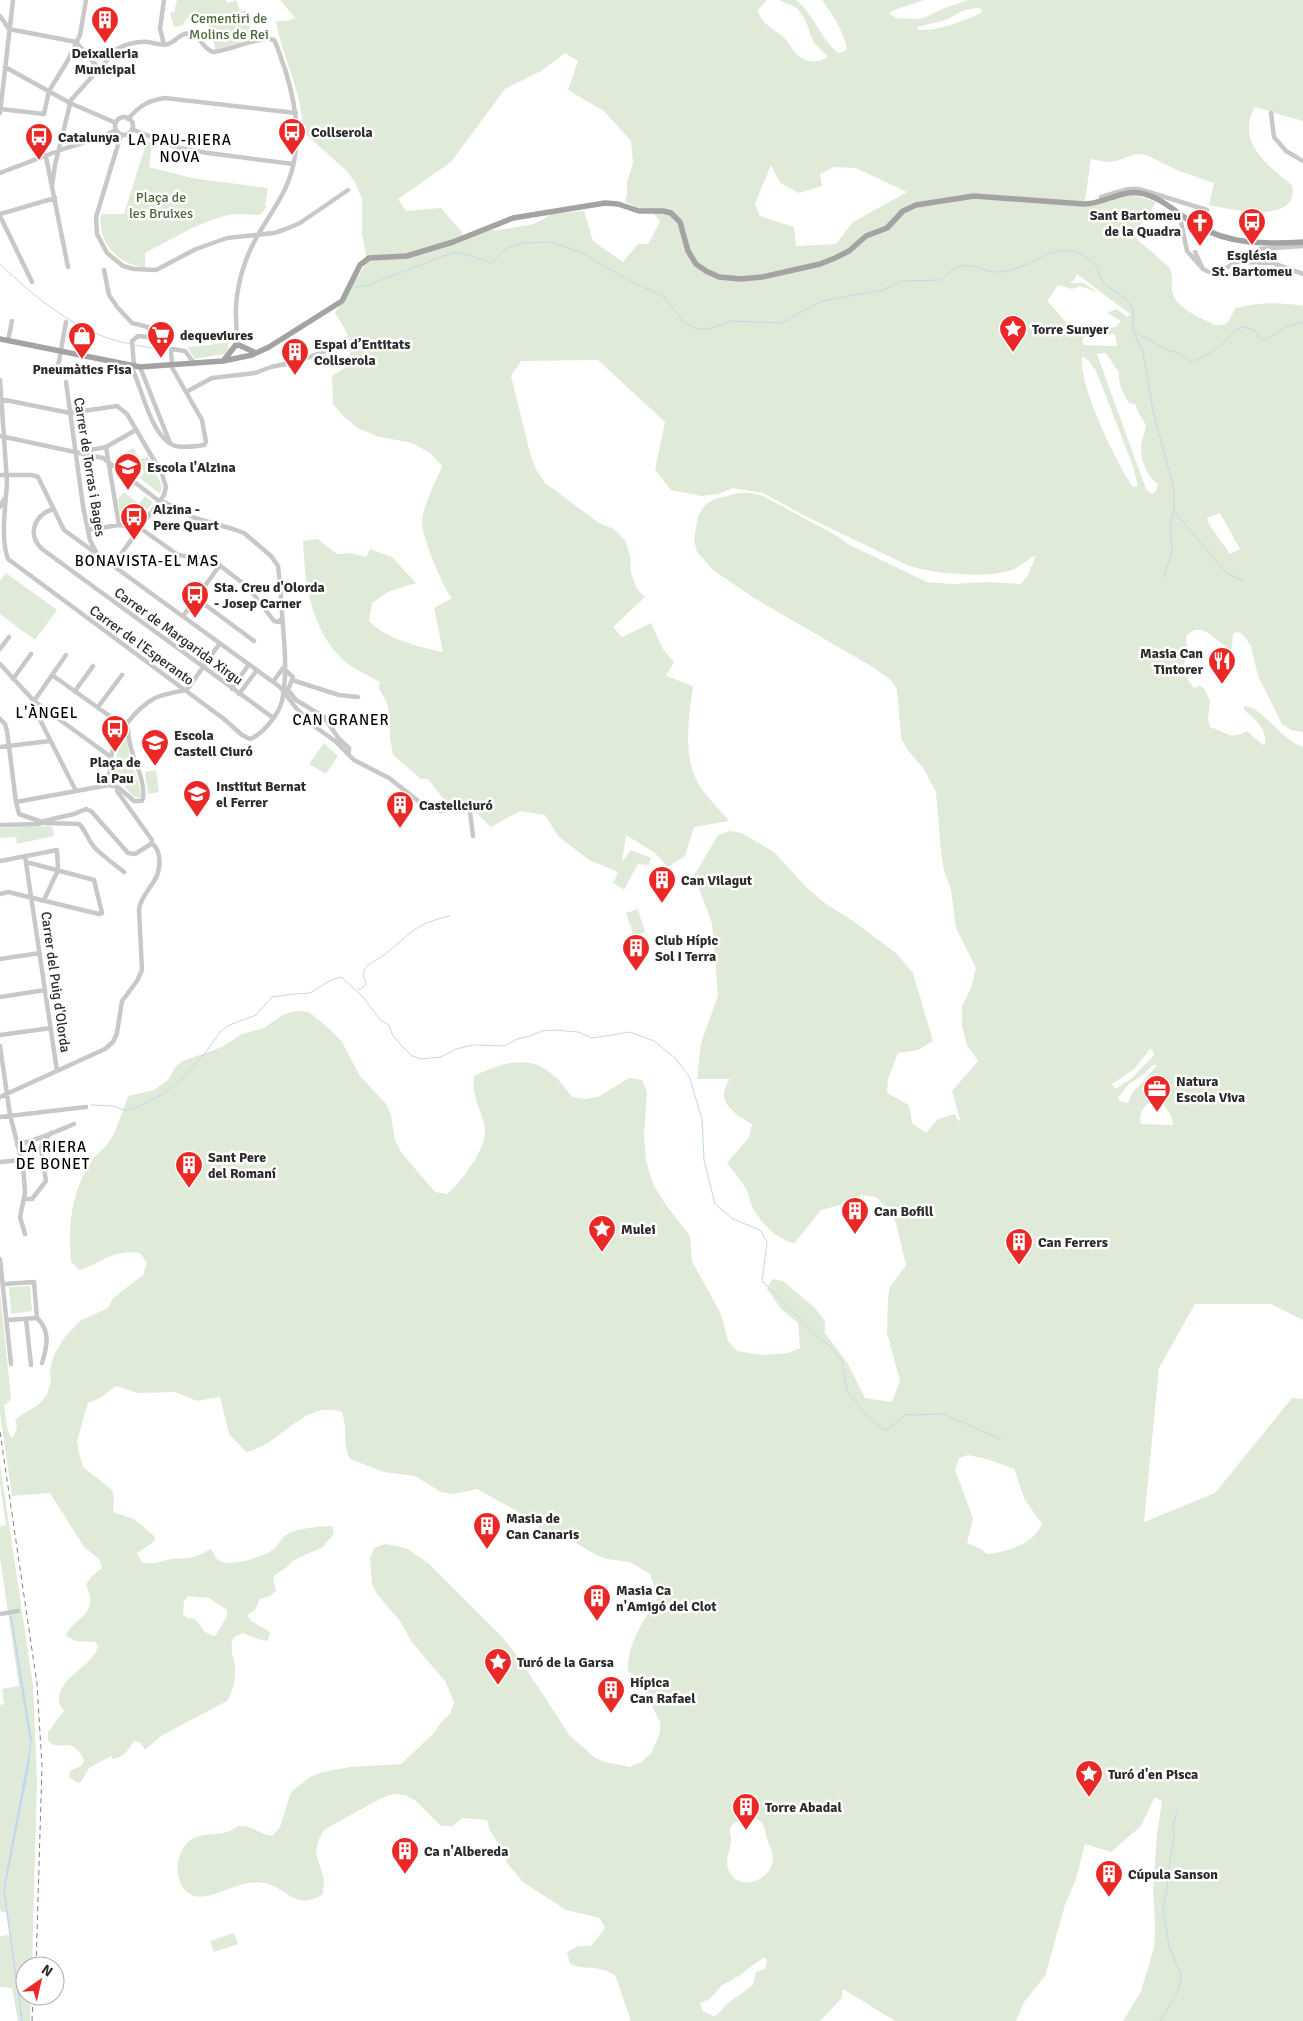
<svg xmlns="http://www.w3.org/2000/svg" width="1303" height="2021" viewBox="0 0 1303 2021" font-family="Signika,sans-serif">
  <rect width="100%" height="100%" fill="#fff"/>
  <!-- green -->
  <path fill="#e0ead8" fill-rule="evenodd" d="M177 0H226L227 3 236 0 240 11 245 10 254 38 216 50 203 14 187 18 183 25 174 27 170 13 174 12Z
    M280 0H767L758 10C761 25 775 29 784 38 792 46 795 57 806 60 814 63 821 61 828 57L814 43 805 20 797 8 779 0H796C814 15 820 37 838 53L843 52 847 49C843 29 833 16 822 0H924C913 5 898 7 889 13L896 18 921 19 942 9 968 0H1303V121L1255 107C1235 141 1267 165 1292 185 1301 226 1229 209 1209 205L1214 183 1179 171 1146 155 1136 154 1116 161 1106 162 1091 159 1085 200 1082 207 1134 195 1156 202 1147 218 1131 234 1169 267C1174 275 1171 281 1172 290 1175 309 1200 317 1215 325 1230 327 1229 317 1236 308 1259 302 1280 302 1303 306V732L1291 730 1282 724 1258 676 1251 646 1244 636 1238 631 1233 634 1232 648 1230 650C1217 642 1200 618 1186 637L1187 651 1184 665 1188 680 1194 688 1200 686 1204 688 1210 701 1208 719 1210 727C1226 732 1231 741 1247 731L1263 745 1265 744C1268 731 1254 717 1244 710V706C1262 706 1281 740 1303 747V1320L1271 1304H1195L1159 1368 1144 1522 1215 1493 1292 1398 1303 1399V2021H1123L1141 1991 1154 1948 1155 1927 1153 1889 1157 1834 1162 1801 1155 1797 1141 1826 1111 1852 1085 1844 1076 1879 1065 1905 1045 1976 1024 2002 1016 2021H895L843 1989 841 1999 820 2021H631L615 1975C596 1964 588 1971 570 1964L567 1952 578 1946H591L605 1928 600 1918 566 1910 523 1882 507 1863 503 1851 490 1831 487 1820 462 1818 453 1826H441L416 1801 405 1795 393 1794 382 1798 349 1816 324 1830 318 1841 316 1854 324 1879 323 1894C296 1912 288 1888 264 1883 240 1878 213 1901 194 1896 173 1889 174 1856 187 1843 198 1832 213 1836 227 1832 232 1831 235 1826 240 1826 251 1825 260 1834 272 1836L280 1827 291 1792 310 1777 323 1772 350 1767 401 1764 435 1732 441 1722 450 1714 454 1702 445 1681 411 1641 400 1621 377 1594 372 1584 370 1559 374 1548 385 1544 397 1546 408 1549 429 1564 501 1636 519 1658 570 1736 594 1757 605 1762 630 1767 641 1762 651 1754 660 1733V1722L637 1677 628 1671C627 1643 644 1621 658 1598L650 1574 630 1562 607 1559 596 1555 566 1537 544 1531 522 1514 477 1489 453 1494 441 1492 415 1476 384 1472 350 1459C342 1443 348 1430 342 1412 303 1399 282 1445 246 1452L229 1434 220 1397 197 1401 175 1392 138 1393 116 1386 100 1398 88 1403 77 1441 79 1453 83 1467 112 1490 114 1499 113 1512 134 1519 154 1536 155 1539 151 1544 137 1553 142 1562C156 1566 160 1560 173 1559 192 1558 194 1558 211 1549 214 1553 215 1559 220 1561 232 1567 265 1557 275 1548 280 1543 281 1537 288 1534 299 1528 316 1527 329 1526L333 1527 334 1533 323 1547 294 1560 287 1567 275 1575 273 1578 276 1591 270 1596 260 1599 255 1610 247 1615 251 1621 270 1632 268 1641 258 1639 243 1633 234 1637C229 1647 233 1656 235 1666 236 1675 233 1694 227 1701L161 1736 145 1750 140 1742 134 1741C128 1750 124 1758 112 1759V1756L109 1757 89 1768 81 1782 78 1783 69 1777 70 1771C77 1767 88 1766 82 1756 68 1735 61 1753 48 1741V1732L64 1711C63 1708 59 1705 59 1701 57 1678 92 1667 98 1647L95 1642 76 1641 66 1636C70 1623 88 1617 90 1604 92 1598 88 1590 86 1584L93 1575 102 1568 99 1559 84 1547 50 1493 12 1496 0 1413V1292L11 1397 9 1402 4 1405 7 1427 11 1438 14 1436 17 1427 15 1419 38 1405 47 1395 51 1380 50 1369 54 1355 64 1338 80 1321 108 1308 113 1298 143 1275 147 1263 140 1253C114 1249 103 1262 80 1270L71 1262C68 1225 71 1191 93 1159 97 1153 105 1148 109 1142 117 1131 123 1109 128 1096L154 1090 168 1080 176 1066 183 1061 222 1047 242 1034 264 1028 284 1014 296 1011 309 1012 334 1033 342 1042 360 1076 386 1104 391 1116 395 1140 401 1152 435 1192 447 1194C460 1184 488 1146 485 1129 482 1109 471 1097 474 1076 517 1055 544 1055 572 1097L585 1099 598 1097 629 1078 642 1080 647 1092 644 1135 646 1160 653 1184 666 1205 690 1236 692 1261 721 1314 728 1341 737 1351 762 1355 788 1353 800 1348 798 1323 780 1308 767 1289 772 1279 783 1281 814 1307 825 1321V1333L848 1364 865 1398 892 1402 900 1381 887 1333 888 1298 890 1287 906 1265 896 1223 888 1209 876 1197 861 1195 848 1203 821 1210 794 1244C774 1237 760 1223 751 1204 749 1199 749 1193 746 1189 741 1180 733 1171 727 1163L749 1137 752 1124C735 1114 713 1101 730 1079H697L701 1043 718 996 712 923 694 876 718 835 730 831 742 833 774 852 807 888 826 904 850 919 896 953 913 973 933 1041 918 1050 898 1053 888 1079 887 1093 909 1105 912 1123 926 1133 938 1119 954 1114 961 1123 952 1091 978 1061 967 1045 962 1026V1006L971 988 976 968 956 928 951 889 944 871 941 851 936 792 923 768 907 749 901 738 897 689 891 680 871 666 754 598 713 570 697 552 694 540 698 516 705 505 715 499 739 493H751L763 496 839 537 848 544 927 582 953 584 986 582 1021 584 1028 575 1036 555C1028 559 1019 568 1009 571 983 578 935 574 909 566L809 518 763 493 733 488 718 494 702 496 671 490 655 470 665 422 598 360 521 361 511 376 530 453 536 469 545 483 599 523 614 529 625 540 630 556 631 573 637 589 645 597 613 627 622 637 651 623 663 649 674 662 666 676 693 686C689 718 682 755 699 785 707 797 719 809 729 821L694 827 685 856 668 867 655 853 626 835 622 862 631 850 651 858 649 865 638 864 624 890 613 883 618 872 589 860 558 836 545 815 520 811 491 827 471 808 448 805 428 779H421L393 755 390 738V721L387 703 379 688 380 682C368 675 353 669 343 660 310 628 305 583 303 541L318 539 337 554 350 553 366 557 370 549 392 557 416 583 390 591 372 603 369 621C384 638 422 648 443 652L434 608 452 598C443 588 420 533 422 520 424 503 436 482 442 466L430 453 412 443 376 436 358 428 344 417 333 404 332 376 349 365C352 338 349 336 335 313L367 262 362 233V199L356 184 347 171 303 132C302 119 301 106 297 93 291 69 280 46 276 21H287L295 18ZM976 8H980L982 12C972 19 929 34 918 29L917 27 946 20 964 10ZM565 53 578 61 568 90 604 111 631 141 633 163 627 182V195L625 202 655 215 660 222 648 244H638L623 262 593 241 584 211 552 214 534 224 499 230H486L465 239 461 231 441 208 406 211 398 199 451 162 505 89 541 71ZM771 165 780 183 799 193 822 186 820 174 834 167 856 168 907 192 853 222 836 244 796 246 794 227 760 216 755 204ZM1077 274 1130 314 1128 317 1116 309 1107 313 1121 321 1116 327 1077 333C1065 323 1058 311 1047 301L1058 285 1072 289 1080 286 1099 293 1083 283H1070L1074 280ZM1092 334H1115L1117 346 1084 345 1082 341 1084 337ZM1106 353 1119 373C1118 384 1123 394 1129 403L1135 404 1139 414 1146 425C1145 432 1141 441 1141 448 1141 461 1147 477 1158 484L1156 491 1152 494 1146 489 1097 354ZM1082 356 1089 361 1096 371 1133 466 1138 486 1133 487C1116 461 1078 385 1082 356ZM1220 513 1240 549 1230 554 1209 524 1207 518ZM1150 1049 1153 1050 1154 1055 1132 1078 1115 1089 1112 1084 1134 1069ZM1153 1065H1157L1141 1084 1133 1091 1128 1103 1120 1101 1118 1098 1129 1084 1143 1075ZM1153 1101C1164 1101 1173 1115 1173 1125L1141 1124C1138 1115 1144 1104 1153 1101ZM968 1455 990 1460 1014 1469 1025 1500 1042 1524C1034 1544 1007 1552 987 1554L981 1549 967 1543 973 1518 955 1470 959 1458ZM188 1596 209 1598 227 1610V1616L216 1635 213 1636 205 1632 195 1619 188 1618 183 1614 184 1601ZM750 1817C761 1818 764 1824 766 1835 768 1844 775 1852 772 1864 767 1883 736 1891 728 1869 725 1858 731 1850 731 1839 731 1835 729 1832 730 1828L734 1823ZM764 1957 767 1960 765 1969 756 1972 753 1985 727 2004 717 2015 713 2016 703 2011 700 2003 710 1999 721 1986 740 1975Z
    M147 141 152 143 149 167 192 178 268 188 265 205 267 207 260 215 233 214 217 218 192 228 145 253V268C118 264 97 243 101 214H124Z
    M228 342 229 353 195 359 187 347 209 345Z
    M133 448 140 459 148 457 162 486 160 494 140 478 145 472 125 456V453Z
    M124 492 139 504 145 496 153 502 138 523 121 521 118 499Z
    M6 573 57 610 35 640 0 614V581Z
    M127 737C128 744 128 751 130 757 134 771 139 781 141 796L139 798 133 796 125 787 126 779 113 776 117 755 122 739Z
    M324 743 338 756 326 774 309 764Z
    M156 770 159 792 148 794 145 772Z
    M50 826 53 828 54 836 17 844 16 837 0 838V828Z
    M638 909 645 932 634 936 626 913Z
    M30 1286 32 1311 11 1314 9 1287Z
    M0 1464 33 1685 37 1782 32 1966H25V1996H31L30 2021H23L5 1890 29 1768 32 1738 12 1615 11 1616 30 1744 3 1889 6 1912H1L0 1908V1705L4 1704 2 1689 19 1686 0 1558V1526L6 1525 0 1484Z
    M234 1933 238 1944 214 1952 210 1941Z
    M9 1935 21 2021H18L12 1988 0 1987V1936Z"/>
  <!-- water -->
  <path fill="#c3d8eb" d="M12 1615 32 1738 29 1768 5 1890 23 2021H21L3 1889 30 1744 10 1616Z"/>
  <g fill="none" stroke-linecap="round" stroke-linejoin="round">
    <!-- stream -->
    <path stroke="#c3d8eb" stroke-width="1" d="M0 264C37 299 79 335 131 344
      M355 287 365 286 452 253H461L492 263 505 249 522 243 552 242 566 247 584 254 623 277 664 297 684 322 697 329H708L731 321 781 323 822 301 883 290 902 281 941 280C968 252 974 273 1001 272 1017 271 1033 260 1048 254 1065 247 1084 251 1096 266 1100 271 1100 278 1104 283 1109 289 1117 292 1123 297 1127 300 1130 304 1133 308V330
      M1134 330 1143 338H1147L1166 350 1179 353 1192 363 1210 353 1224 342 1235 330 1243 327 1254 330 1261 339 1265 340 1286 327 1303 322
      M1133 331 1143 352 1153 411 1174 489V510L1170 526 1172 552 1164 577
      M135 345 159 349
      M1174 511 1223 569 1230 575 1243 580
      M357 989H361L366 984C365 979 361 974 365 969 369 962 378 960 384 955 411 934 413 924 450 916
      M91 1105 113 1106 124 1110 136 1108 164 1093 181 1080 206 1052 220 1032 227 1026 256 1015 272 997 294 994 310 993 331 980 341 977 363 997 381 1021 389 1025 392 1034 401 1045 412 1056 421 1059 441 1057 456 1049 473 1045 505 1046 517 1039 530 1036 542 1031 553 1030 578 1032 592 1038 630 1032 654 1041 675 1058 689 1076 702 1119 704 1160 715 1204 733 1219 760 1230 767 1242 762 1281 820 1339 830 1346 842 1361 847 1391 865 1414 884 1430H887L905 1415 943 1414 1001 1439
      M1160 2021 1177 1993 1181 1979 1180 1973 1169 1946 1163 1907 1167 1889 1168 1872 1174 1837 1173 1825 1177 1811"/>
    <!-- minor -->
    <path stroke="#c8c8c8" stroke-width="4.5" d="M0 16 9 29
      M9 29 76 42 99 69
      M164 45 160 28 164 0
      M5 67 70 103 116 123
      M1 109 44 114 49 91 68 60 80 35 86 0
      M0 113 13 0
      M1271 113 1274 137 1286 151 1303 161
      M115 126a9 9 0 1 1 18 0a9 9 0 1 1-18 0Z
      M128 119C139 106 149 100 165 98L296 113
      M132 129 178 148 208 153 293 164
      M121 135 96 217 97 234 107 253 123 266 134 269 156 270 196 249 227 238 274 233 286 229 300 223 348 190
      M46 157 68 267
      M0 173 66 148 99 138 116 130
      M52 186 55 165 71 100 117 49C127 44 137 41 148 42 155 43 161 46 168 44 177 41 181 31 192 34 201 37 203 49 213 52 228 51 262 35 274 40 279 49 281 60 285 69 298 111 304 154 282 195 268 221 252 239 243 269 239 281 237 293 236 306 235 320 239 335 234 348
      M1101 197 1128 189H1139L1207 210
      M1174 212 1181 222 1187 251 1203 269 1211 273 1219 272 1259 249 1303 246
      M0 214 55 198
      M0 216 32 282
      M1195 252 1202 267
      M1238 262 1273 263 1303 274
      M104 270 109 295 118 308 132 323 148 327 151 335 148 337 138 336 132 341 134 366
      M8 341 12 321
      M172 364 171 352 172 349 185 351 194 363
      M131 366C142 387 150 435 173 445 181 449 195 446 204 445L206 442 202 420 170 364
      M140 367 170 443
      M57 372 66 322
      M0 380 7 482C6 504 0 538 8 559L224 719 242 735 250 739C263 734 279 714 282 701 288 672 284 642 282 613 281 597 280 582 278 566L271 556 244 533 233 529 195 518 160 500
      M66 382 83 506 90 540 96 552
      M186 392 212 378 255 373 271 367 295 362 340 346 342 342
      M0 399 70 413 117 406 127 414 162 474 166 487 164 495 113 565
      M0 436 103 458 159 501
      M106 447 119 525
      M80 452 106 447 136 430
      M0 475H32L38 477 64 530 280 687 296 708 314 726 335 741 354 760 389 778 422 804 440 811 464 807 468 809 470 812 473 836
      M0 507 4 499
      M53 509C34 515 27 535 42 549L272 717
      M88 530 119 525 140 528 178 555 214 561 248 587 274 621 279 622 282 618
      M196 598 254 641
      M183 616 220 565
      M0 649 9 637
      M66 655 34 701 33 706 76 791
      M0 664 34 701 111 757
      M285 670 293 677 288 690 296 700 324 717 339 739 349 748V752L347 753
      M52 675 125 727
      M13 679 31 654
      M292 680 339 695 358 697
      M273 682 283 668
      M232 689 249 664
      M75 691 93 666
      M239 694 257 670
      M98 707 122 675
      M0 719 5 724 7 731 16 802 19 814 45 823 79 824C86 830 88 841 95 848 104 857 114 864 124 872
      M0 747 50 741
      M109 785C110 775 109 766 111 757 115 735 135 709 155 698 164 694 176 692 186 690L189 687 220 643
      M16 802 109 785 118 787 134 801H142C147 789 137 766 133 755 130 746 128 733 127 724
      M0 825 39 824 44 821 74 814 86 809 91 811 128 853 135 854 151 844 152 840 117 791 118 787
      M25 856 57 1071
      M0 861 57 850 58 870 44 900
      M0 894 8 892 99 914 102 913 94 880 30 863 27 864
      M0 959 40 953
      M0 997 45 990
      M0 1035 51 1028
      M0 1046 10 1115 23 1165 25 1193 20 1217 25 1234
      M0 1097 105 1049 113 1042 117 1033 122 1001 137 981 142 970 139 909C143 888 163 882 159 856 158 850 156 846 151 843
      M0 1117 86 1107
      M17 1145C38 1140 55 1132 74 1124
      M0 1162 22 1160
      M24 1199H32L46 1181 41 1148 43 1142 51 1133
      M0 1259 11 1364
      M3 1284 34 1282 37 1318
      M37 1318C51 1331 47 1347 42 1363
      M26 1319 31 1365
      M7 1320 37 1318
      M0 1614 18 1611"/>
    <!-- major -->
    <path stroke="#a3a3a3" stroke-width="5.5" d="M0 339 140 367 223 361 252 355 269 347 342 301 360 265 369 258 407 256 453 242 513 218 605 203 618 204 639 211H663L671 213 680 222 688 251 696 264 706 271 719 277 741 279 762 277 820 264 835 258 849 251 866 236 887 228 903 211 916 205 974 196 1084 204C1103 204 1121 190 1140 193 1162 197 1177 214 1196 225 1230 245 1265 244 1303 242
      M224 360 235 346 239 345 256 353"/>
    <!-- rail -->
    <path stroke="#808080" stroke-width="1" stroke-dasharray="5 4" stroke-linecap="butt" d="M0 1432 37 1684 42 1766 36 1966
      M32 2021 33 1996"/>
  </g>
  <!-- icons -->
  <defs>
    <symbol id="building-pin" viewBox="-11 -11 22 30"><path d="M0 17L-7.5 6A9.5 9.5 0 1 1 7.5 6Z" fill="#ea2826" stroke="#fff"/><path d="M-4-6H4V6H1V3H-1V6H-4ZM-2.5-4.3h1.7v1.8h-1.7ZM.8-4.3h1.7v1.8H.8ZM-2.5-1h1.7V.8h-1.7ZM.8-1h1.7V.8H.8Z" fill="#fff"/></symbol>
    <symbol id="bus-pin" viewBox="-11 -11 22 30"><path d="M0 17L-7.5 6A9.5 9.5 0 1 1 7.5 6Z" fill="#ea2826" stroke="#fff"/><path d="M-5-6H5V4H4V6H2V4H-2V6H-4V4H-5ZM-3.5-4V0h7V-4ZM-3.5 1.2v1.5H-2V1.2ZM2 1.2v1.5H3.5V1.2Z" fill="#fff"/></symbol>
    <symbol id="church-pin" viewBox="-11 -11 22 30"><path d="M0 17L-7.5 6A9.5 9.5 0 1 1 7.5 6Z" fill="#ea2826" stroke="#fff"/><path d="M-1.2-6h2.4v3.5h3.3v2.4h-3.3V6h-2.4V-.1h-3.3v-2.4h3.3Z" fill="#fff"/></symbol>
    <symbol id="sight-pin" viewBox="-11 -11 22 30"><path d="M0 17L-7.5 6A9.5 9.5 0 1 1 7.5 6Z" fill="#ea2826" stroke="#fff"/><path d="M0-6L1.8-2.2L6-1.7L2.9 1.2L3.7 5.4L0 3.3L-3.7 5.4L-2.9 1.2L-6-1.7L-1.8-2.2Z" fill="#fff"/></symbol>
    <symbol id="supermarket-pin" viewBox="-11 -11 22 30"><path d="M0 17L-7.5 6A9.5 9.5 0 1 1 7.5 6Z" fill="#ea2826" stroke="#fff"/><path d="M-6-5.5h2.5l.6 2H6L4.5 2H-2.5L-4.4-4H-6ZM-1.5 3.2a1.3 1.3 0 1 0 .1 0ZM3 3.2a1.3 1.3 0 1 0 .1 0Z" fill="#fff"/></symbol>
    <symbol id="shop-pin" viewBox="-11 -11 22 30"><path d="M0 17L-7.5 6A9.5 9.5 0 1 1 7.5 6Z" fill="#ea2826" stroke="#fff"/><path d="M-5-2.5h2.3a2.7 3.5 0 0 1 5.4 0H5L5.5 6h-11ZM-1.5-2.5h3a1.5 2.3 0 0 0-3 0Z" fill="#fff"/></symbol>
    <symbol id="school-pin" viewBox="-11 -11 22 30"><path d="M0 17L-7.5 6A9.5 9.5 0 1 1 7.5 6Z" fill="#ea2826" stroke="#fff"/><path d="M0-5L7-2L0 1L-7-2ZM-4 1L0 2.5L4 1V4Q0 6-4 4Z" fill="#fff"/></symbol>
    <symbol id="restaurant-pin" viewBox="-11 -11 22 30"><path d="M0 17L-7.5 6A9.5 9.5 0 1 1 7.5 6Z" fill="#ea2826" stroke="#fff"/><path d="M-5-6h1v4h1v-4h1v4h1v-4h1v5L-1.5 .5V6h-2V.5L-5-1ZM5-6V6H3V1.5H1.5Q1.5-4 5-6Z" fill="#fff"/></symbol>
    <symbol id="office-pin" viewBox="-11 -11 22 30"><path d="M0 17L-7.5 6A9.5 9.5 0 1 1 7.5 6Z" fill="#ea2826" stroke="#fff"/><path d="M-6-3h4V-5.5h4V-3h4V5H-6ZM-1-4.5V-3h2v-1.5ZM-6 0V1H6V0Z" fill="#fff"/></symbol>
  </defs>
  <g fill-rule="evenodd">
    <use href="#building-pin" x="89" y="4" width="32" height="43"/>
    <use href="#bus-pin" x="276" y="116" width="32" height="43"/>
    <use href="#bus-pin" x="23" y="121" width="32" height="43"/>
    <use href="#bus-pin" x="1236" y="206" width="32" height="43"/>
    <use href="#church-pin" x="1184" y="207" width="32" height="43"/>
    <use href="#sight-pin" x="997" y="313" width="32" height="43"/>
    <use href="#supermarket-pin" x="145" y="319" width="32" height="43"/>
    <use href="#shop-pin" x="66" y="320" width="32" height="43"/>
    <use href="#building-pin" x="279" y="336" width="32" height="43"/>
    <use href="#school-pin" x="112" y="451" width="32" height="43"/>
    <use href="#bus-pin" x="118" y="501" width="32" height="43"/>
    <use href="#bus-pin" x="179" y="579" width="32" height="43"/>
    <use href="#restaurant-pin" x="1206" y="645" width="32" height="43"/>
    <use href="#bus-pin" x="99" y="713" width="32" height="43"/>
    <use href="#school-pin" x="139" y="727" width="32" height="43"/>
    <use href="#school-pin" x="181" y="778" width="32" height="43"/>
    <use href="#building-pin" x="384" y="789" width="32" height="43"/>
    <use href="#building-pin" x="646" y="864" width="32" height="43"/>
    <use href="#building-pin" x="620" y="932" width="32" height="43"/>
    <use href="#office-pin" x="1141" y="1073" width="32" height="43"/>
    <use href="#building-pin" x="173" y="1149" width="32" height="43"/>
    <use href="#building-pin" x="839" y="1195" width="32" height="43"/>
    <use href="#sight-pin" x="586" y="1213" width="32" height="43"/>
    <use href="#building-pin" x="1003" y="1226" width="32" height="43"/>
    <use href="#building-pin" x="471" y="1510" width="32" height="43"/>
    <use href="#building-pin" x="581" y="1582" width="32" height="43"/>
    <use href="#sight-pin" x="482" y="1646" width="32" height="43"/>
    <use href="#building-pin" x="595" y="1674" width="32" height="43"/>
    <use href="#sight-pin" x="1073" y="1758" width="32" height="43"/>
    <use href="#building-pin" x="730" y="1791" width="32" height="43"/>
    <use href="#building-pin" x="389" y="1835" width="32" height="43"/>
    <use href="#building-pin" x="1093" y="1858" width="32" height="43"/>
  </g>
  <g text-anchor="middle" stroke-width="5" stroke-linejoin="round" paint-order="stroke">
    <!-- park labels -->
    <g font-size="14" fill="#4b6838" stroke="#fff">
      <text x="229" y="23">Cementiri de<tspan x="229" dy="16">Molins de Rei</tspan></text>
      <text x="161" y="202">Plaça de<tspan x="161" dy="16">les Bruixes</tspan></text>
    </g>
    <!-- poi labels -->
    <g font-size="14" font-weight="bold" fill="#2b2b2b" stroke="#fff" text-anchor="start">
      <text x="105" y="58" text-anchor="middle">Deixalleria<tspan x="105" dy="16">Municipal</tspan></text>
      <text x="311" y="137">Collserola</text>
      <text x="58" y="142">Catalunya</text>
      <text x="1181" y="220" text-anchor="end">Sant Bartomeu<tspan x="1181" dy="16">de la Quadra</tspan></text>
      <text x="1252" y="260" text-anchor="middle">Església<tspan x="1252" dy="16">St. Bartomeu</tspan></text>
      <text x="1032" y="334">Torre Sunyer</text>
      <text x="180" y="340">dequeviures</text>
      <text x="314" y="349">Espai d’Entitats<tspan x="314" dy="16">Collserola</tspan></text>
      <text x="82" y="374" text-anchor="middle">Pneumàtics Fisa</text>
      <text x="147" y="472">Escola l'Alzina</text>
      <text x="153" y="514">Alzina -<tspan x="153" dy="16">Pere Quart</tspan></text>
      <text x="214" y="592">Sta. Creu d'Olorda<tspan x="214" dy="16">- Josep Carner</tspan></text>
      <text x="1203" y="658" text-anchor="end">Masia Can<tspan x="1203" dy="16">Tintorer</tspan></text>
      <text x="174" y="740">Escola<tspan x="174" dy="16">Castell Ciuró</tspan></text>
      <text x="115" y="767" text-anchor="middle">Plaça de<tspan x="115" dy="16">la Pau</tspan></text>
      <text x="216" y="791">Institut Bernat<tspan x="216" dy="16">el Ferrer</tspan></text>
      <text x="419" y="810">Castellciuró</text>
      <text x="681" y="885">Can Vilagut</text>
      <text x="655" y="945">Club Hípic<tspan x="655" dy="16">Sol I Terra</tspan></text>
      <text x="1176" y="1086">Natura<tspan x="1176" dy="16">Escola Viva</tspan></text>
      <text x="208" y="1162">Sant Pere<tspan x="208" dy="16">del Romaní</tspan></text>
      <text x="874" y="1216">Can Bofill</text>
      <text x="621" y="1234">Mulei</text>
      <text x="1038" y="1247">Can Ferrers</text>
      <text x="506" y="1523">Masia de<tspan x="506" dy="16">Can Canaris</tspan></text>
      <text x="616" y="1595">Masia Ca<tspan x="616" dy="16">n'Amigó del Clot</tspan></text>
      <text x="517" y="1667">Turó de la Garsa</text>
      <text x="630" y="1687">Hípica<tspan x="630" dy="16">Can Rafael</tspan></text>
      <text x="1108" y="1779">Turó d'en Pisca</text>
      <text x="765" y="1812">Torre Abadal</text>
      <text x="424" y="1856">Ca n'Albereda</text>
      <text x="1128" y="1879">Cúpula Sanson</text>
    </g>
    <!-- street labels -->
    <g font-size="14" fill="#2b2b2b" stroke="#fff">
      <text transform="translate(90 467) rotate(81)" y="5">Carrer de Torras i Bages</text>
      <text transform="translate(179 636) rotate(36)" y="5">Carrer de Margarida Xirgu</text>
      <text transform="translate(142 645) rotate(36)" y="5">Carrer de l'Esperanto</text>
      <text transform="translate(56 982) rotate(82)" y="5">Carrer del Puig d'Olorda</text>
    </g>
    <!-- neighbourhood labels -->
    <g font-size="15" letter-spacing="1" fill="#000" stroke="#fff">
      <text x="180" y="145">LA PAU-RIERA<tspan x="180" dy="17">NOVA</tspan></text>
      <text x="147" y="566">BONAVISTA-EL MAS</text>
      <text x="47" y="718">L'ÀNGEL</text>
      <text x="341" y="725">CAN GRANER</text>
      <text x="53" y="1152">LA RIERA<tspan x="53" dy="17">DE BONET</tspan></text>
    </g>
  </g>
  <!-- north arrow -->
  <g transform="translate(40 1981) rotate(34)"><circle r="24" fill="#ffffff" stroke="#aaaaaa"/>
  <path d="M0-4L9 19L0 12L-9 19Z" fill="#ea2826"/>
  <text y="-8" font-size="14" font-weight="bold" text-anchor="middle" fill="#2b2b2b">N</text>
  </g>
</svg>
